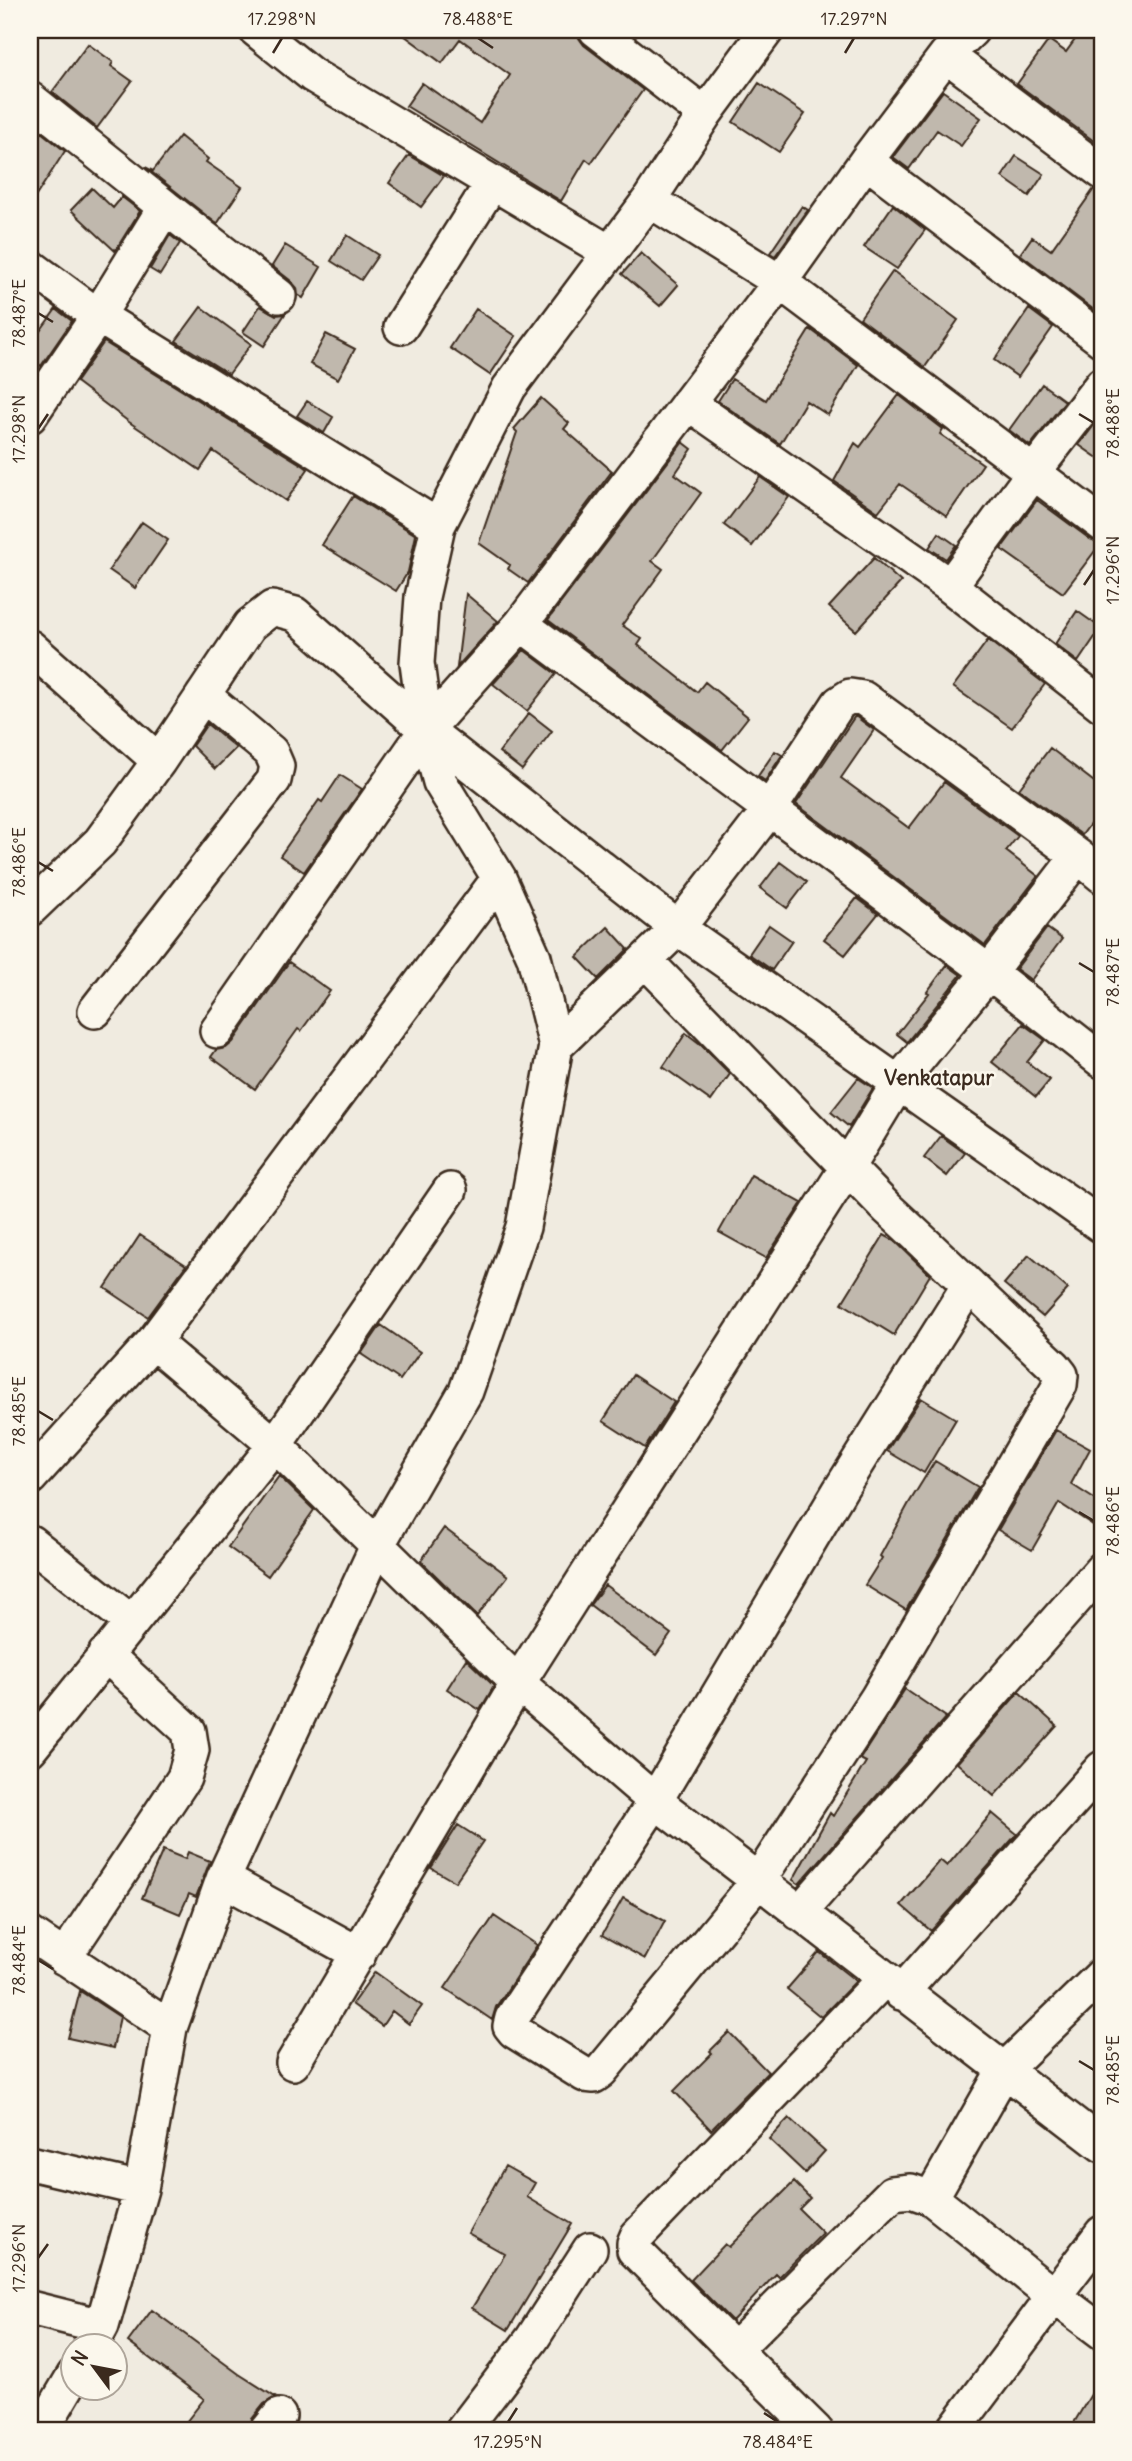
<svg xmlns="http://www.w3.org/2000/svg" width="1132" height="2461" viewBox="0 0 1132 2461" font-family="Delius,sans-serif">
  <rect width="100%" height="100%" fill="#f0ebe0"/>
  <filter id="ink" filterUnits="userSpaceOnUse"><feTurbulence type="fractalNoise" baseFrequency=".0143" numOctaves="2"/><feDisplacementMap in="SourceGraphic" scale="14" xChannelSelector="R" yChannelSelector="G"/><feConvolveMatrix kernelMatrix="1 2 1 2 8 2 1 2 1" color-interpolation-filters="sRGB"/></filter>
  <g filter="url(#ink)">
    <!-- building -->
    <path fill="#c0b8ad" stroke="#3b2a1e" stroke-width="2" d="M397 30H577L579 38 584 45 643 90 591 163 586 159 561 201 406 106 422 83 480 123 510 75 460 39 442 63Z
      M1082 30H1102V147L1017 84 1049 40 1066 52Z
      M88 44 113 62 111 66 132 81 97 128 52 92Z
      M759 83 805 114 779 152 733 122Z
      M943 91 981 118 961 146 937 130 909 169 893 157Z
      M41 132 65 151 30 205V149Z
      M180 136 208 159 206 162 242 187 217 224 145 167 153 171Z
      M409 155 444 176 421 207 389 183Z
      M1016 156 1044 174 1029 196 1002 177Z
      M92 188 113 208 122 197 140 211 115 251 71 210Z
      M1094 189 1102 191V316L1020 254 1032 237 1051 250Z
      M893 205 925 230 897 269 864 247Z
      M802 206 808 210 775 256 770 253Z
      M170 235 180 243 160 275 150 269Z
      M347 235 378 255 361 280 331 261Z
      M285 245 321 267 303 298 298 295 297 288 291 281 272 266Z
      M641 253 678 285 660 306 622 274Z
      M893 271 958 320 925 367 860 318Z
      M260 306 276 315 285 314 264 346 243 332Z
      M201 307 251 344 229 374 176 341Z
      M56 309 72 321 41 366 30 358V345Z
      M476 309 516 336 490 375 450 348Z
      M1029 309 1053 327 1018 377 994 360Z
      M810 329 858 365 828 415 806 401 780 444 718 401 732 379 766 400Z
      M326 334 355 349 338 379 310 364Z
      M104 342 304 466 308 469 286 501 213 451 200 470 129 422 76 382Z
      M1042 384 1065 401 1030 446 1009 430Z
      M899 395 943 429 940 434 983 464 947 516 900 484 878 512 834 481 855 443 860 447Z
      M541 398 569 423 564 429 612 471 528 583 508 569 510 565 479 543 517 432 514 429Z
      M307 401 333 417 324 433 297 416Z
      M1102 415V461L1079 445Z
      M683 442 692 449 675 474 701 493 652 561 663 569 622 625 642 639 638 645 697 692 705 682 748 717 722 750 548 620Z
      M760 477 789 497 752 546 724 525Z
      M353 496 416 535 408 572 396 591 322 545Z
      M1037 500 1090 539 1101 543 1063 593 1001 549Z
      M142 522 168 540 135 588 109 570Z
      M939 533 956 545 946 559 929 548Z
      M874 558 901 582 856 631 829 607Z
      M466 594 498 621 457 667Z
      M1077 611 1101 628 1078 662 1055 644Z
      M988 640 1045 684 1012 728 953 687Z
      M524 650 556 674 527 711 493 684Z
      M529 713 552 731 522 770 499 752Z
      M855 716 874 730 841 778 909 828 944 782 1018 836 1006 851 1038 876 985 945 796 804Z
      M207 724 236 748 215 769 192 746Z
      M1050 748 1102 788V808L1082 835 1019 789Z
      M775 751 782 755 765 781 758 776Z
      M340 775 362 789 304 872 280 856 319 800 322 802Z
      M780 862 807 882 787 908 760 888Z
      M857 898 878 914 845 955 824 939Z
      M769 925 792 941 772 970 749 954Z
      M608 927 628 949 598 979 577 957Z
      M1047 928 1062 939 1031 980 1016 969Z
      M289 962 330 991 301 1031 298 1029 255 1089 211 1057 216 1050 226 1048 233 1042Z
      M947 965 961 975 907 1042 897 1034 929 993 927 992Z
      M1023 1024 1045 1040 1027 1062 1050 1080 1036 1097 992 1062Z
      M686 1033 699 1043 730 1074 711 1101 663 1067Z
      M858 1078 873 1088 849 1127 831 1112Z
      M941 1136 965 1153 947 1176 924 1158Z
      M751 1175 802 1203 766 1258 719 1232Z
      M140 1235 186 1265 148 1317 105 1288Z
      M884 1235 895 1241 930 1275 894 1335 842 1303Z
      M1029 1255 1068 1289 1043 1317 1004 1284Z
      M381 1325 420 1352 400 1380 361 1354Z
      M633 1375 674 1402 645 1448 603 1421Z
      M921 1398 956 1419 924 1473 887 1451Z
      M1056 1430 1090 1449 1071 1484 1102 1504V1531L1059 1503 1032 1550 998 1530Z
      M935 1461 978 1487 906 1610 865 1585 882 1558 880 1556 909 1503Z
      M279 1476 314 1510 268 1576 228 1547Z
      M444 1528 508 1576 477 1616 421 1561Z
      M605 1585 671 1634 656 1655 590 1605Z
      M466 1659 494 1686 480 1710 447 1689Z
      M905 1689 946 1717 799 1884 793 1880 830 1813 833 1816 866 1762 860 1759Z
      M1019 1692 1057 1726 994 1796 957 1763Z
      M992 1813 1017 1834 931 1931 901 1905 940 1860 947 1866Z
      M458 1825 483 1841 455 1882 431 1868Z
      M163 1850 185 1859 188 1852 210 1861 196 1897 189 1894 180 1914 142 1898Z
      M623 1898 665 1921 645 1959 602 1935Z
      M494 1916 537 1945 496 2007 492 2020 445 1988Z
      M819 1952 856 1981 821 2017 787 1989Z
      M375 1972 422 2006 409 2024 392 2011 382 2026 352 2004Z
      M80 1991 120 2017 113 2048 68 2038Z
      M729 2032 768 2072 711 2130 674 2091 712 2053 710 2051Z
      M789 2118 825 2151 805 2173 769 2139Z
      M505 2166 535 2183 527 2197 572 2224 508 2330 472 2308 505 2254 468 2233Z
      M794 2182 810 2198 799 2209 823 2233 779 2277 776 2274 732 2321 691 2280 725 2244 729 2247Z
      M152 2310 239 2374 275 2397 264 2404 252 2419 248 2431H179L204 2399 128 2342Z
      M1102 2376V2431H1069Z"/>
    <g fill="none" stroke-linecap="round" stroke-linejoin="round">
      <defs>
        <path id="minor" d="M256 30 312 75 609 252
          M596 30 705 114
          M946 55 1102 172
          M30 99 165 207
          M866 161 1102 340
          M649 200 780 282 1102 524
          M30 266 98 316 438 526
          M401 327 492 183
          M688 403 950 586 1102 705
          M30 416 98 316 165 207 279 296
          M950 586 1033 473 1102 384
          M521 624 989 972 1102 1061
          M30 647 159 761
          M499 878 153 1342 275 1445 518 1683 655 1801 1102 2145
          M30 909 100 842 159 761 250 625 272 608 295 614 426 730 678 928 1102 1226
          M645 960 887 1208C944 1260 998 1314 1054 1366L1061 1375 1060 1385 877 1698 758 1881 601 2071 594 2076 585 2075 514 2031 510 2026 512 2018 655 1801 840 1490 969 1285
          M95 1011 274 780 277 766 271 752 203 695
          M217 1031 426 730 521 624 780 282 866 161 946 55 972 30
          M556 1046 678 928 769 810 839 703 850 696 863 698 1078 856
          M30 1478 153 1342
          M30 1542 131 1622
          M30 1749 275 1445 450 1190
          M223 1879 359 1954
          M799 1913 1102 1569
          M30 1934 170 2028
          M64 1958 184 1778 192 1750 189 1731 105 1654
          M901 1993 1102 1768
          M293 2063 518 1683 848 1166 899 1082 989 972 1078 856 1102 876
          M30 2163 141 2189
          M931 2198 1004 2070 1102 1975
          M30 2308 102 2326
          M91 2346 102 2326 141 2189 170 2028 223 1879 378 1544 466 1391 523 1227 556 1046 534 957 499 878 440 782 426 730 417 663 422 597 438 526 509 388 649 200 705 114 767 30
          M734 2350 634 2250V2243L637 2236 885 1978
          M41 2431 74 2375
          M267 2431 279 2416
          M462 2431 532 2339 590 2249
          M816 2431 734 2350 892 2193 911 2191 931 2198 1054 2296 1102 2233
          M953 2431 1054 2296 1102 2332"/>
      </defs>
      <!-- minor casing -->
      <use href="#minor" stroke="#3b2a1e" stroke-width="38"/>
      <!-- minor -->
      <use href="#minor" stroke="#fbf7ec" stroke-width="33"/>
    </g>
  </g>
  <!-- ticks -->
  <path fill="none" stroke="#3b2a1e" stroke-width="2.5" d="M478 38 493 48M273 53 282 38M845 53 854 38M38 313 53 322M1079 414 1094 423M38 429 48 414M1084 585 1094 570M38 862 53 871M1079 963 1094 972M38 1411 53 1420M1079 1512 1094 1521M38 1960 53 1969M1079 2061 1094 2070M38 2258 48 2244M764 2413 778 2422M508 2422 517 2408"/>
  <g text-anchor="middle" stroke-width="5" stroke-linejoin="round" paint-order="stroke">
    <!-- neighbourhood labels -->
    <g font-size="21" font-weight="bold" fill="#3b2a1e" stroke="#fbf7ec">
      <text x="939" y="1085">Venkatapur</text>
    </g>
  </g>
  <!-- margin -->
  <rect width="1132" height="2461" fill="none" stroke="#fbf7ec" stroke-width="77"/>
  <!-- north arrow -->
  <g transform="translate(94 2367) rotate(302)"><circle r="33" fill="#fbf7ec" stroke="#aea59a" stroke-width="2"/>
  <path d="M0-5L12 26L0 18L-12 26Z" fill="#3b2a1e"/>
  <text y="-10" font-size="19" font-weight="bold" text-anchor="middle" fill="#3b2a1e">N</text>
  </g>
  <rect x="38" y="38" width="1056" height="2384" fill="none" stroke="#3b2a1e" stroke-width="2.5"/>
  <g font-size="18" text-anchor="middle" fill="#3b2a1e">
    <text x="282" y="25">17.298°N</text>
    <text x="478" y="25">78.488°E</text>
    <text x="854" y="25">17.297°N</text>
    <text transform="translate(19 313) rotate(-90)" y="6">78.487°E</text>
    <text transform="translate(1113 423) rotate(-90)" y="6">78.488°E</text>
    <text transform="translate(19 429) rotate(-90)" y="6">17.298°N</text>
    <text transform="translate(1113 570) rotate(-90)" y="6">17.296°N</text>
    <text transform="translate(19 862) rotate(-90)" y="6">78.486°E</text>
    <text transform="translate(1113 972) rotate(-90)" y="6">78.487°E</text>
    <text transform="translate(19 1411) rotate(-90)" y="6">78.485°E</text>
    <text transform="translate(1113 1521) rotate(-90)" y="6">78.486°E</text>
    <text transform="translate(19 1960) rotate(-90)" y="6">78.484°E</text>
    <text transform="translate(1113 2070) rotate(-90)" y="6">78.485°E</text>
    <text transform="translate(19 2258) rotate(-90)" y="6">17.296°N</text>
    <text x="508" y="2448">17.295°N</text>
    <text x="778" y="2448">78.484°E</text>
  </g>
</svg>
